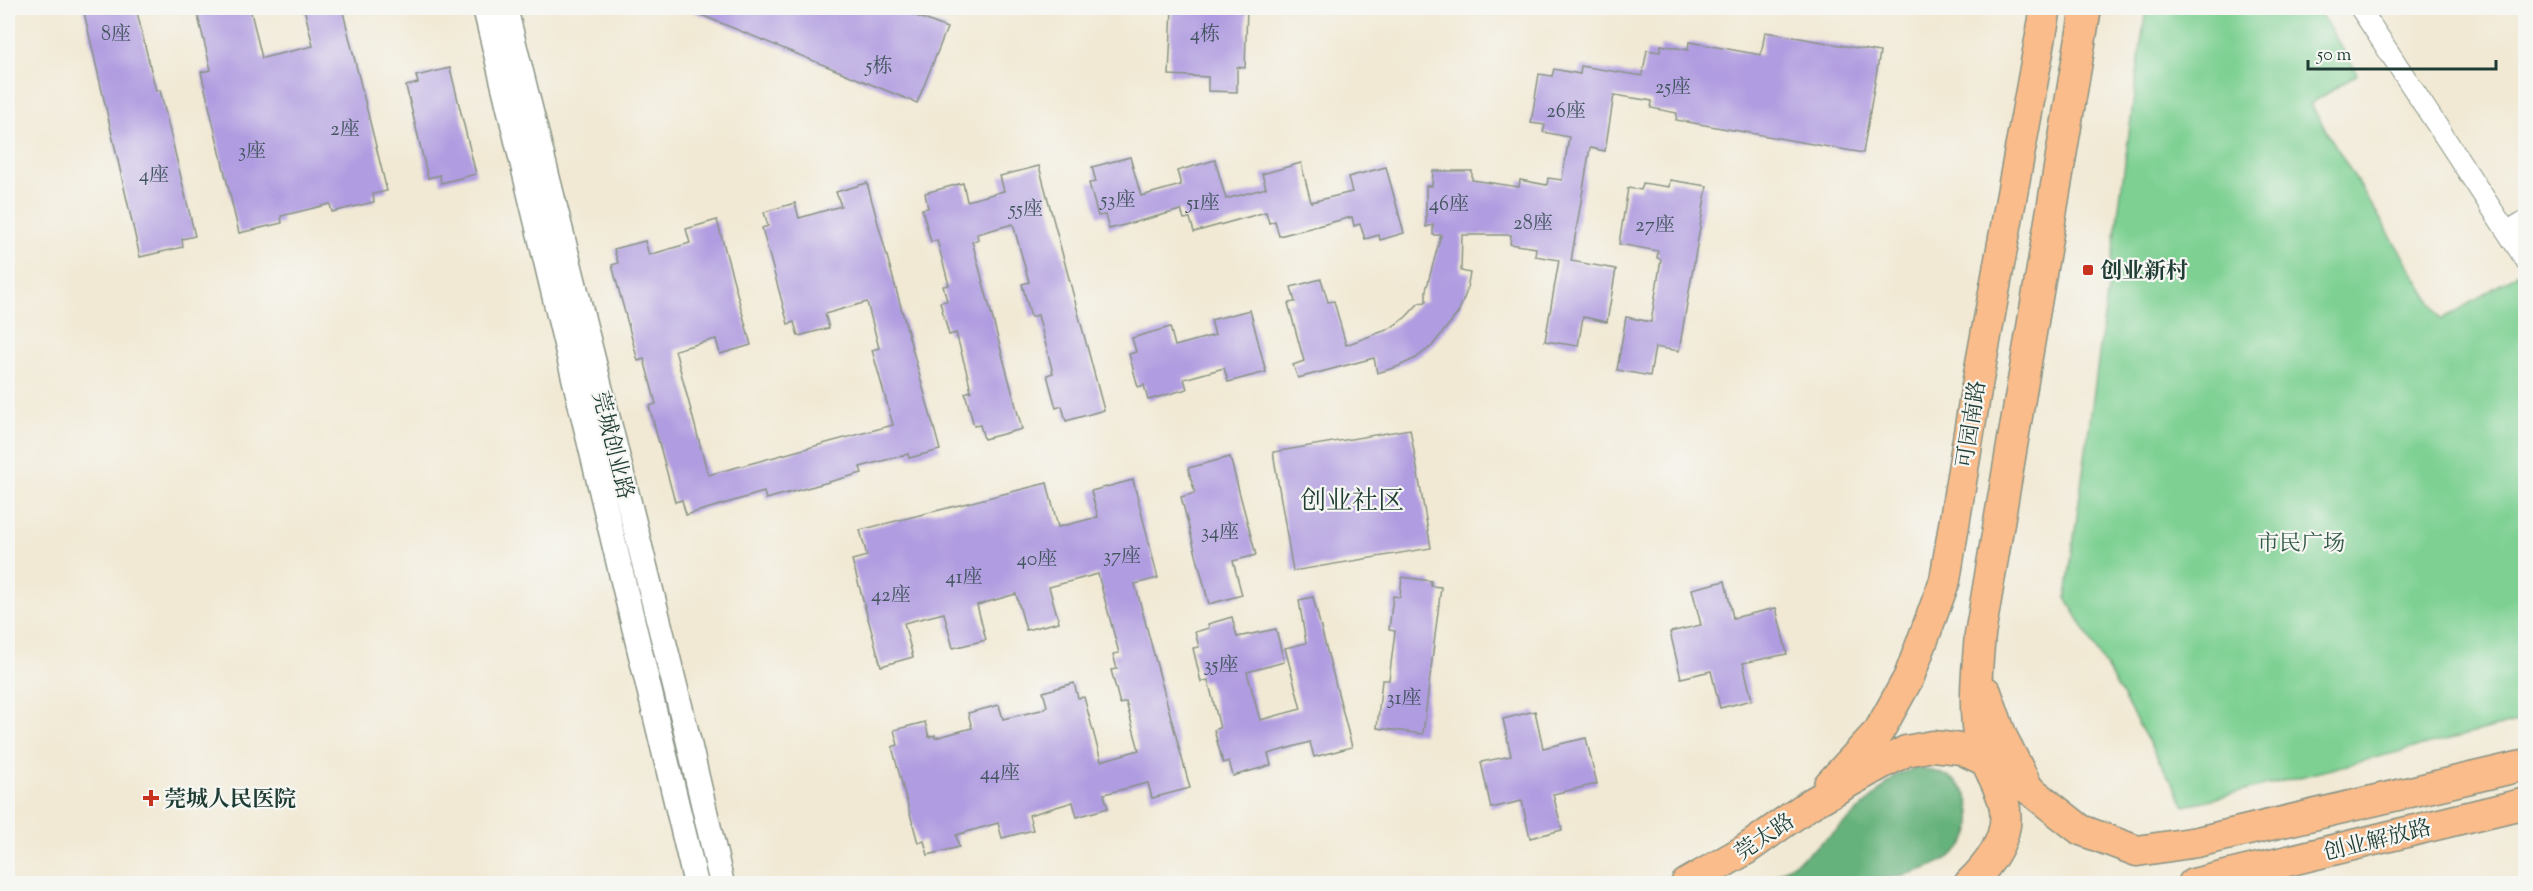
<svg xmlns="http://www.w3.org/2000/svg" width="2533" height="891" viewBox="0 0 2533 891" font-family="'Sorts Mill Goudy','Noto Serif SC',serif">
  <rect width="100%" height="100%" fill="#f6f6f2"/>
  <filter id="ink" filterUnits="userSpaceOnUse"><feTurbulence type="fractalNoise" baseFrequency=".0167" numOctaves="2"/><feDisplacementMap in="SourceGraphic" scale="12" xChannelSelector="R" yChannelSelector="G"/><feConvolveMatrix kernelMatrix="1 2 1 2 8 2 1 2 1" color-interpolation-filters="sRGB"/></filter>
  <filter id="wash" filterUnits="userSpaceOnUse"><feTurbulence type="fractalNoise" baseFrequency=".008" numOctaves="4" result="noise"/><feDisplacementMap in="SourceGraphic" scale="24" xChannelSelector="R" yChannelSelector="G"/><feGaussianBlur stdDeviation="1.35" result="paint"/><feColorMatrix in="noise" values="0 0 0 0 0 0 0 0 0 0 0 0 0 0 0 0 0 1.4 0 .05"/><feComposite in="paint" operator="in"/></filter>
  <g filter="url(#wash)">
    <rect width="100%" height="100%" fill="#f1e9d4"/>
    <!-- green -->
    <path fill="#7dd092" stroke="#4e8663" stroke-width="1.5" d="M2146 8H2317L2358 74 2310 104 2442 320 2525 269V720L2185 806 2066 597Z"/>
    <!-- forest -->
    <path fill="#66b27c" stroke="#427858" stroke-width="1.5" d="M1917 768C1938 771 1961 777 1968 800 1998 891 1819 884 1764 883L1805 856 1845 823 1898 774Z"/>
    <g id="blocks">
      <!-- building -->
      <path fill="#b09ce0" d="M83 8H136L156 91 160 90 195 236 182 239 183 247 140 257Z
        M196 8H250L262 58 313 46 304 8H342L387 191 373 194 374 202 332 212 330 204 281 216 282 223 239 233 201 72 211 70Z
        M684 8H896L947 28 917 103Z
        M1172 8H1247L1245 68 1237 67V92L1208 91V77L1169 75Z
        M1765 32 1880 52 1863 153 1676 120 1677 113 1651 108 1652 101 1614 95 1605 151 1590 148 1571 261 1616 269 1607 322 1583 317 1578 346 1545 341 1559 260 1535 256 1536 248 1510 244 1511 235H1462L1461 271 1470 273 1466 293 1458 313 1432 346 1416 358 1397 367 1377 373 1374 358 1298 378 1293 365 1304 361 1288 303 1295 302 1291 287 1321 279 1328 302 1334 301 1346 345 1389 329 1406 317 1419 303 1426 302V290L1441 235H1433V225L1426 227V186H1432L1433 171H1472V180L1519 187 1520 180 1547 185 1548 178 1562 180 1569 137 1543 132 1545 125 1531 123 1539 74 1552 76 1554 69 1580 74 1581 66 1642 76 1647 50 1660 52 1661 45 1688 50 1689 42 1761 55Z
        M450 68 476 174 441 183 440 175 428 178 406 86 418 83 416 76Z
        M1130 157 1141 196 1181 185 1177 171 1215 160 1226 199 1266 188 1262 174 1301 163 1311 202 1352 192 1348 177 1386 167 1404 233 1380 240 1379 235 1365 239 1360 224 1354 226 1352 217 1279 236 1275 221 1269 223 1266 212 1194 232 1190 218 1184 219 1181 210 1109 229 1105 215 1098 216 1089 183 1096 182 1092 167Z
        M1039 166 1104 410 1066 421 1062 406 1056 408 1047 375 1053 373 1038 315 1031 317 1022 284 1029 282 1013 224 977 234 978 240 972 241 1022 429 984 439 980 425 974 426 965 393 971 391 968 377 956 333 949 335 940 302 947 301 943 286 949 285 937 240 931 242 922 209 928 208 925 193 963 183 967 201 1004 191 1000 176Z
        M1670 180 1707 186 1679 351 1655 347 1650 376 1617 370 1626 317 1651 322 1661 259 1657 258 1658 251 1619 244 1628 188 1641 190 1643 183 1669 187Z
        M867 183 940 450 909 458 908 454 860 467 862 473 766 499 764 492 686 515 682 500 675 502 649 406 656 404 644 359 638 361 612 265 618 263 614 249 645 241 649 255 690 243 686 229 717 220 751 345 720 354 716 339 675 350 708 475 893 425 872 350 879 348 867 302 825 314 829 328 798 336 794 322 788 324 762 228 768 226 764 212 795 203 799 218 841 206 836 192Z
        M1250 310 1266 372 1228 382 1224 368 1184 379 1187 389 1148 400 1144 385 1138 387 1129 354 1136 352 1132 338 1170 327 1175 346 1215 335 1211 320Z
        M1410 429 1431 548 1293 571 1273 452Z
        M1230 457 1256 555 1233 561 1242 595 1209 604 1181 497 1195 493 1188 468Z
        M1133 480 1158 578 1135 584 1190 788 1152 798 1148 783 1104 794 1108 808 1077 817 1073 802 1029 815 1033 830 1002 838 998 823 956 835 959 847 928 855 924 841 918 843 892 747 898 745 894 730 925 722 929 737 935 735V738L972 728 968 713 999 705 1003 719 1041 710 1047 706 1043 692 1074 683 1078 698 1084 697 1101 761 1139 750 1126 702 1120 704 1111 670 1117 669 1113 654 1119 653 1098 574 1049 587 1059 622 1026 630 1016 594 977 605 986 640 953 648 944 613 904 623 913 657 881 666 852 560 867 556 860 530 1047 483 1058 527 1098 517 1091 491Z
        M1402 577 1431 581V586L1441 587 1423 734 1377 728 1382 680H1389L1395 631 1389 630 1393 596 1400 597Z
        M1725 581 1733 618 1776 608 1787 654 1743 663 1752 700 1720 708 1711 671 1681 678 1670 632 1701 625 1692 589Z
        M1313 597 1352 747 1314 757 1310 742 1268 754 1271 765 1233 776 1229 761 1223 763 1214 730 1220 728 1208 680 1201 682 1193 648 1199 647 1195 632 1209 628 1208 624 1232 617 1237 637 1276 629 1284 662 1247 672 1260 720 1301 709 1285 648 1306 643 1299 600Z
        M1535 711 1543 748 1586 738 1597 784 1553 794 1562 830 1530 838 1522 801 1491 808 1481 762 1511 756 1503 719Z"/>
    </g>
  </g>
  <g filter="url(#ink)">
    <use href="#blocks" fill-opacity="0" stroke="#889384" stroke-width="1.5"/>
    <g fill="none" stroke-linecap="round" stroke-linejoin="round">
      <defs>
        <path id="minor" d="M2360 8 2526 261
          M2508 231 2526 220"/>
        <path id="tertiary" d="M485 8 696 884
          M505 8 685 726 722 884"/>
        <path id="primary" d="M1986 692 2002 737 2028 788
          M1829 785 1879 731 1909 677 1945 580 1975 396 2046 8
          M1686 884 1745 850 1810 804 1881 764 1906 751 1933 746 1961 749 1986 761 2030 790 2081 830 2137 851 2197 842 2526 765
          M1969 884C1992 862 2013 833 2003 800 1997 780 1984 762 1979 741 1973 707 1977 669 1980 635L2086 8
          M2193 884 2526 803"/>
      </defs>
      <!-- minor casing -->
      <use href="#minor" stroke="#889384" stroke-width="22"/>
      <!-- tertiary casing -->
      <use href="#tertiary" stroke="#889384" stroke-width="27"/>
      <!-- primary casing -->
      <use href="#primary" stroke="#889384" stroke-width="33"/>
      <!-- minor -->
      <use href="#minor" stroke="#fff" stroke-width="20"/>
      <!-- tertiary -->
      <use href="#tertiary" stroke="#fff" stroke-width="24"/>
      <!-- primary -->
      <use href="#primary" stroke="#fabc8b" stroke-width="30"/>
    </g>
  </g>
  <!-- markers -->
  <g fill="#c8321e" stroke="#f6f6f2" stroke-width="2">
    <rect x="2082" y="264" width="12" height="12" rx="3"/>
    <path d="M148 789h6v6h6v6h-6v6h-6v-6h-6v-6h6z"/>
  </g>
  <g text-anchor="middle" stroke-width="4.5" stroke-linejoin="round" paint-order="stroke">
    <!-- number labels -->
    <g font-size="20" fill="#43555f">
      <text x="116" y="40">8座</text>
      <text x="1205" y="40">4栋</text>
      <text x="879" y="72">5栋</text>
      <text x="1673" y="93">25座</text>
      <text x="1566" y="117">26座</text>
      <text x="345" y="135">2座</text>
      <text x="252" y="157">3座</text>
      <text x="154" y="181">4座</text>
      <text x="1118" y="206">53座</text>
      <text x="1203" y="209">51座</text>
      <text x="1449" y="210">46座</text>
      <text x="1026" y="215">55座</text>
      <text x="1533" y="229">28座</text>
      <text x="1655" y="231">27座</text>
      <text x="1220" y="538">34座</text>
      <text x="1122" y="562">37座</text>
      <text x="1037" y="565">40座</text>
      <text x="964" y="583">41座</text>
      <text x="891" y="601">42座</text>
      <text x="1221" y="671">35座</text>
      <text x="1404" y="704">31座</text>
      <text x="1000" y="779">44座</text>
    </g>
    <!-- poi labels -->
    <g font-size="22" font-weight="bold" fill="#1f3d34" stroke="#f6f6f2" text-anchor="start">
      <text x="2100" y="278">创业新村</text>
      <text x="164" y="806">莞城人民医院</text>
    </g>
    <!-- street labels -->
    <g font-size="22" fill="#1f3d34" stroke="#f6f6f2">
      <text transform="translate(1970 424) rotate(-81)" y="8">可园南路</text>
      <text transform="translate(614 445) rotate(76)" y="8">莞城创业路</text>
      <text transform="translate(1764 836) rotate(-34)" y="8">莞太路</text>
      <text transform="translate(2377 839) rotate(-14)" y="8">创业解放路</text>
    </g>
    <!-- park labels -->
    <g font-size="22" fill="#325a47" stroke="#f6f6f2">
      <text x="2301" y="550">市民广场</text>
    </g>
    <!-- quarter labels -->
    <g font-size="26" fill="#1f3d34" stroke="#f6f6f2">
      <text x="1352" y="509">创业社区</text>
    </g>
  </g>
  <!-- margin -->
  <rect width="2533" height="891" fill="none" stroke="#f6f6f2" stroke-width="30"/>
  <!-- scale -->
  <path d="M2308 60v9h188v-9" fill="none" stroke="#1f3d34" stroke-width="3"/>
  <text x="2317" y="60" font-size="18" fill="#1f3d34" stroke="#f6f6f2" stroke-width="4.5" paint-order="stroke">50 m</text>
</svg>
